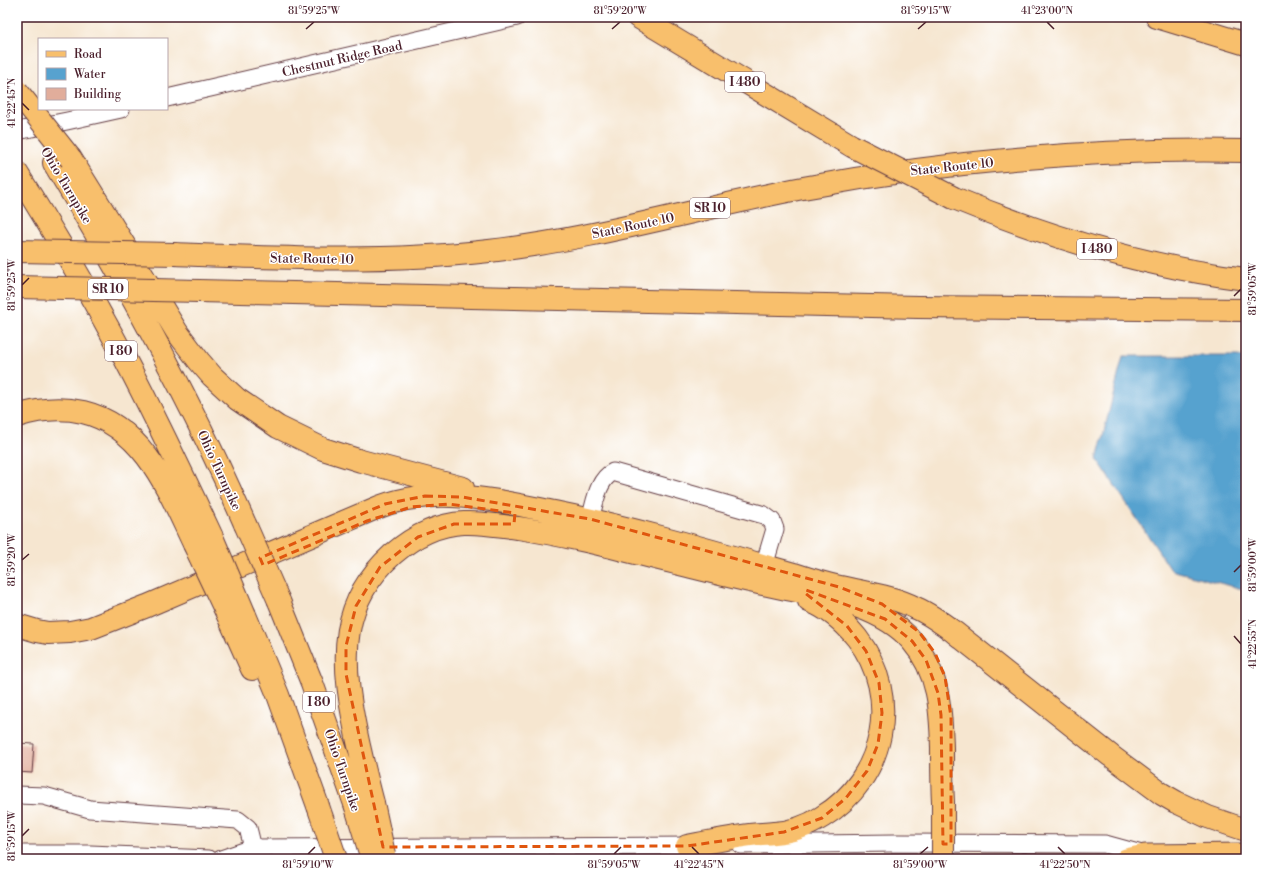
<svg xmlns="http://www.w3.org/2000/svg" width="1263" height="876" viewBox="0 0 1263 876" font-family="'Libre Bodoni',serif">
  <rect width="100%" height="100%" fill="#fff"/>
  <filter id="ink" filterUnits="userSpaceOnUse"><feTurbulence type="fractalNoise" baseFrequency=".025" numOctaves="2"/><feDisplacementMap in="SourceGraphic" scale="8" xChannelSelector="R" yChannelSelector="G"/><feConvolveMatrix kernelMatrix="1 2 1 2 8 2 1 2 1" color-interpolation-filters="sRGB"/></filter>
  <filter id="wash" filterUnits="userSpaceOnUse"><feTurbulence type="fractalNoise" baseFrequency=".012" numOctaves="4" result="noise"/><feDisplacementMap in="SourceGraphic" scale="16" xChannelSelector="R" yChannelSelector="G"/><feGaussianBlur stdDeviation="0.9" result="paint"/><feColorMatrix in="noise" values="0 0 0 0 0 0 0 0 0 0 0 0 0 0 0 0 0 1.4 0 .05"/><feComposite in="paint" operator="in"/></filter>
  <g filter="url(#wash)">
    <rect width="100%" height="100%" fill="#f6e6d0"/>
    <!-- water -->
    <path fill="#57a2cf" stroke="#50607d" d="M1123 356H1238L1246 358V590L1171 570 1097 459Z"/>
    <g id="blocks">
      <!-- building -->
      <path fill="#e1ad9b" d="M17 743 34 744 32 773 17 772Z"/>
    </g>
  </g>
  <g filter="url(#ink)">
    <use href="#blocks" fill-opacity="0" stroke="#643d44" stroke-width="1"/>
    <g fill="none" stroke-linecap="round" stroke-linejoin="round">
      <defs>
        <path id="minor" d="M167 98 517 17
          M17 131 67 121 121 109
          M590 519C595 504 597 480 613 472L764 515 772 521 775 529 764 566
          M17 795 44 796 90 809 238 820 248 828 253 848
          M741 845 895 843 1105 844 1145 855
          M17 854H90L209 859
          M221 859 253 848 699 846"/>
        <path id="major" d="M1126 859 1145 855 1246 854"/>
        <path id="highway" d="M638 17 852 146
          M1157 17 1246 44
          M71 159 120 238 177 332 199 361 212 376 237 399 278 427 323 449 361 461 463 488
          M54 163C124 279 191 399 245 524
          M17 173C55 234 92 296 125 359 156 418 184 477 212 537
          M954 198C1048 237 1145 267 1246 279
          M175 254C280 258 385 263 489 251 596 239 698 208 803 188 949 161 1098 148 1246 151
          M199 291 918 307 1246 310
          M17 416C39 409 60 407 83 412 145 427 169 492 194 544
          M279 601 312 683 355 804
          M245 615 278 695 318 806
          M231 622 252 669
          M17 625 37 631 48 633 70 632 91 628 147 606 374 509C398 499 425 495 451 496 487 497 524 506 559 513 638 529 716 552 794 574 809 579 825 584 840 587 865 593 893 596 916 608 930 614 942 623 954 632L1111 756 1162 794 1176 802 1208 817 1246 830
          M373 803C366 776 359 749 354 722 341 657 340 601 393 554 413 537 438 524 464 523 482 522 500 526 518 528 578 537 637 554 696 568 720 574 744 580 768 585 816 596 878 602 912 641 939 672 941 710 942 748 942 766 942 784 943 802
          M687 846C708 842 729 838 750 835 758 834 766 834 774 833 791 832 808 826 822 817 885 779 902 696 857 638 844 622 828 608 809 601"/>
      </defs>
      <!-- minor casing -->
      <use href="#minor" stroke="#643d44" stroke-width="19"/>
      <!-- major casing -->
      <use href="#major" stroke="#643d44" stroke-width="23"/>
      <!-- highway casing -->
      <use href="#highway" stroke="#643d44" stroke-width="24"/>
      <!-- minor -->
      <use href="#minor" stroke="#fff" stroke-width="17"/>
      <!-- major -->
      <use href="#major" stroke="#f8bf6c" stroke-width="21"/>
      <!-- highway -->
      <use href="#highway" stroke="#f8bf6c" stroke-width="22"/>
      <defs>
        <path id="highway-bridge" d="M17 91 71 159
          M852 146 954 198
          M17 251 175 254
          M17 287 199 291
          M245 524 279 601
          M212 537 245 615
          M194 544 231 622
          M943 802V859
          M373 803 384 854
          M355 804 372 859
          M318 806 336 859"/>
      </defs>
      <!-- highway-bridge casing -->
      <use href="#highway-bridge" stroke="#643d44" stroke-width="24" stroke-linecap="butt"/>
      <!-- highway-bridge -->
      <use href="#highway-bridge" stroke="#f8bf6c" stroke-width="22"/>
    </g>
  </g>
  <!-- marked area -->
  <path fill="none" stroke="#e0560e" stroke-width="3" stroke-dasharray="8 5" stroke-linejoin="round" d="M425 496 462 497 590 519 839 587 882 604 919 632 935 653 945 677 951 717V844H943L941 715 938 693 926 660 912 641 885 619 806 590 805 593 847 626 866 651 879 683 882 713 878 744 867 771 846 798 822 818 784 832 687 846 383 847 346 674V646L356 606 380 567 418 537 454 524H514L515 513 449 504 411 507 367 521 263 565 260 558 385 504Z"/>
  <!-- ticks -->
  <path fill="none" stroke="#4a1f2b" stroke-width="1.5" d="M1047 22 1054 29M306 29 314 22M612 29 620 22M918 29 926 22M22 103 29 110M22 285 29 278M1234 296 1241 289M22 560 29 554M1234 572 1241 565M1234 636 1241 644M22 836 29 829M692 847 699 854M1058 847 1065 854M308 854 315 847M614 854 621 847M920 854 928 847"/>
  <g text-anchor="middle" stroke-width="3" stroke-linejoin="round" paint-order="stroke">
    <!-- shield labels -->
    <g fill="#fff" stroke="#80626b" stroke-width="1">
      <rect x="725" y="72" width="40" height="20" rx="3"/>
      <rect x="690" y="198" width="40" height="20" rx="3"/>
      <rect x="1077" y="239" width="40" height="20" rx="3"/>
      <rect x="88" y="279" width="40" height="20" rx="3"/>
      <rect x="105" y="341" width="32" height="20" rx="3"/>
      <rect x="303" y="692" width="32" height="20" rx="3"/>
    </g>
    <g font-size="12" font-weight="bold" fill="#4a1f2b">
      <text x="745" y="86">I 480</text>
      <text x="710" y="212">SR 10</text>
      <text x="1097" y="253">I 480</text>
      <text x="108" y="293">SR 10</text>
      <text x="121" y="355">I 80</text>
      <text x="319" y="706">I 80</text>
    </g>
    <!-- street labels -->
    <g font-size="13" fill="#4a1f2b" stroke="#fff">
      <text transform="translate(342 58) rotate(-13)" y="5">Chestnut Ridge Road</text>
      <text transform="translate(952 166) rotate(-6)" y="5">State Route 10</text>
      <text transform="translate(67 185) rotate(59)" y="5">Ohio Turnpike</text>
      <text transform="translate(633 225) rotate(-12)" y="5">State Route 10</text>
      <text transform="translate(312 258) rotate(1)" y="5">State Route 10</text>
      <text transform="translate(220 470) rotate(65)" y="5">Ohio Turnpike</text>
      <text transform="translate(343 770) rotate(71)" y="5">Ohio Turnpike</text>
    </g>
  </g>
  <!-- margin -->
  <rect width="1263" height="876" fill="none" stroke="#fff" stroke-width="44"/>
  <!-- legend -->
  <rect x="38" y="38" width="130" height="72" fill="#ffffff" stroke="#b7a5aa"/>
  <rect x="46" y="51" width="20" height="6" fill="#f8bf6c" stroke="#b7a5aa"/>
  <text x="74" y="58" font-size="12" fill="#4a1f2b">Road</text>
  <rect x="46" y="68" width="20" height="12" fill="#57a2cf" stroke="#b7a5aa"/>
  <text x="74" y="78" font-size="12" fill="#4a1f2b">Water</text>
  <rect x="46" y="88" width="20" height="12" fill="#e1ad9b" stroke="#b7a5aa"/>
  <text x="74" y="98" font-size="12" fill="#4a1f2b">Building</text>
  <rect x="22" y="22" width="1219" height="832" fill="none" stroke="#4a1f2b" stroke-width="1.5"/>
  <g font-size="10" text-anchor="middle" fill="#4a1f2b">
    <text x="314" y="14">81°59'25"W</text>
    <text x="620" y="14">81°59'20"W</text>
    <text x="926" y="14">81°59'15"W</text>
    <text x="1047" y="14">41°23'00"N</text>
    <text transform="translate(11 103) rotate(-90)" y="4">41°22'45"N</text>
    <text transform="translate(11 285) rotate(-90)" y="4">81°59'25"W</text>
    <text transform="translate(1252 289) rotate(-90)" y="4">81°59'05"W</text>
    <text transform="translate(11 560) rotate(-90)" y="4">81°59'20"W</text>
    <text transform="translate(1252 565) rotate(-90)" y="4">81°59'00"W</text>
    <text transform="translate(1252 644) rotate(-90)" y="4">41°22'55"N</text>
    <text transform="translate(11 836) rotate(-90)" y="4">81°59'15"W</text>
    <text x="308" y="868">81°59'10"W</text>
    <text x="614" y="868">81°59'05"W</text>
    <text x="699" y="868">41°22'45"N</text>
    <text x="920" y="868">81°59'00"W</text>
    <text x="1065" y="868">41°22'50"N</text>
  </g>
</svg>
